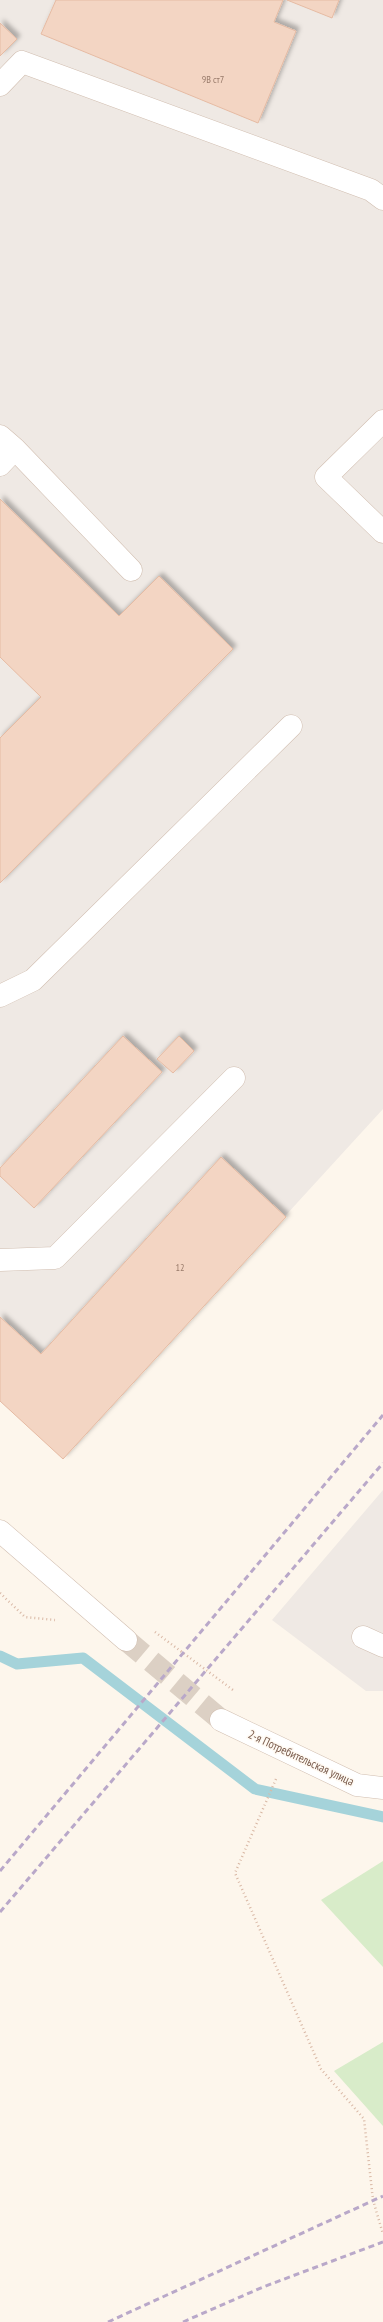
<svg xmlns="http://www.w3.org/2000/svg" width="383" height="2322" viewBox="0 0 383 2322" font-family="'PT Sans Narrow',sans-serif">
  <defs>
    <filter id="shadow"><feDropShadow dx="3.5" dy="-3.5" stdDeviation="2" flood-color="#0004"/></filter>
  </defs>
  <rect width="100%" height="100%" fill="#fdf6ec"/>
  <!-- industrial -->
  <path fill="#efe9e4" d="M0 0H383V1109L63 1459 0 1401Z
    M383 1490V1691H366L272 1620Z"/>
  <!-- green -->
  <path fill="#d8ecc9" d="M383 1861V1967L321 1900Z
    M383 2042V2126L334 2071Z"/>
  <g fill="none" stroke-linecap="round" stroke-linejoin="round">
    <!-- stream -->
    <path stroke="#a5d3da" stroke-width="11" d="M0 1656 17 1664 83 1658 255 1789 383 1817"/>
  </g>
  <!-- building -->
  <path fill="#f3d5c3" stroke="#e6bba3" filter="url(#shadow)" d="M56 0H283L274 22 296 31 258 123 41 34Z
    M287 0H339L332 18Z
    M0 23 17 39 0 56Z
    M0 499 119 616 159 576 233 649 0 883V738L41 697 0 657Z
    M123 1036 162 1072 34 1208 0 1176V1168Z
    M179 1036 194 1051 173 1073 157 1059Z
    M221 1157 286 1217 63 1459 0 1401V1317L41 1354Z"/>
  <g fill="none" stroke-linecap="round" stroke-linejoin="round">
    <!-- minor-tunnel -->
    <path stroke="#dcd0c4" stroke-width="22" stroke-dasharray="22 11" stroke-linecap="butt" d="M126 1640 221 1720"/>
    <defs>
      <path id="minor" d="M0 85 22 62 371 190 383 199
        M383 421 326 477 383 532
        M0 436 15 449 0 465
        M15 449 131 570
        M0 996 33 980 291 726
        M0 1260 55 1258 234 1078
        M0 1531 126 1640
        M363 1637 383 1646
        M221 1720 357 1785 383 1788"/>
    </defs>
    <!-- minor casing -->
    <use href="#minor" stroke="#d1beb0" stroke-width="23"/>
    <!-- path -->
    <path stroke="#d9b8a5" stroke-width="2.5" stroke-dasharray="1 3" stroke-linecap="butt" d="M0 1593 25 1617 55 1620
      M155 1632 233 1690
      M276 1779 235 1873 321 2069 364 2119 373 2200 383 2234"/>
    <!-- minor -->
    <use href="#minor" stroke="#fff" stroke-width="22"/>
    <!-- rail -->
    <path stroke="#b9a8c9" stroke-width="3" stroke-dasharray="6 4" stroke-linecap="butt" d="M0 1871 383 1415
      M0 1912 383 1463
      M108 2322 383 2196
      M183 2322 263 2287 383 2242"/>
  </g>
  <g text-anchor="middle" stroke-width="3" stroke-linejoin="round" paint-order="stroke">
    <!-- number labels -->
    <g font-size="10" fill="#987a6a">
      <text x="213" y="83">9В ст7</text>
      <text x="180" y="1271">12</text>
    </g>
    <!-- street labels -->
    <g font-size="12" fill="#7a5c4d" stroke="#fffaf3">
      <text transform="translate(301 1758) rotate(25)" y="4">2-я Потребительская улица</text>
    </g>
  </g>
</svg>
